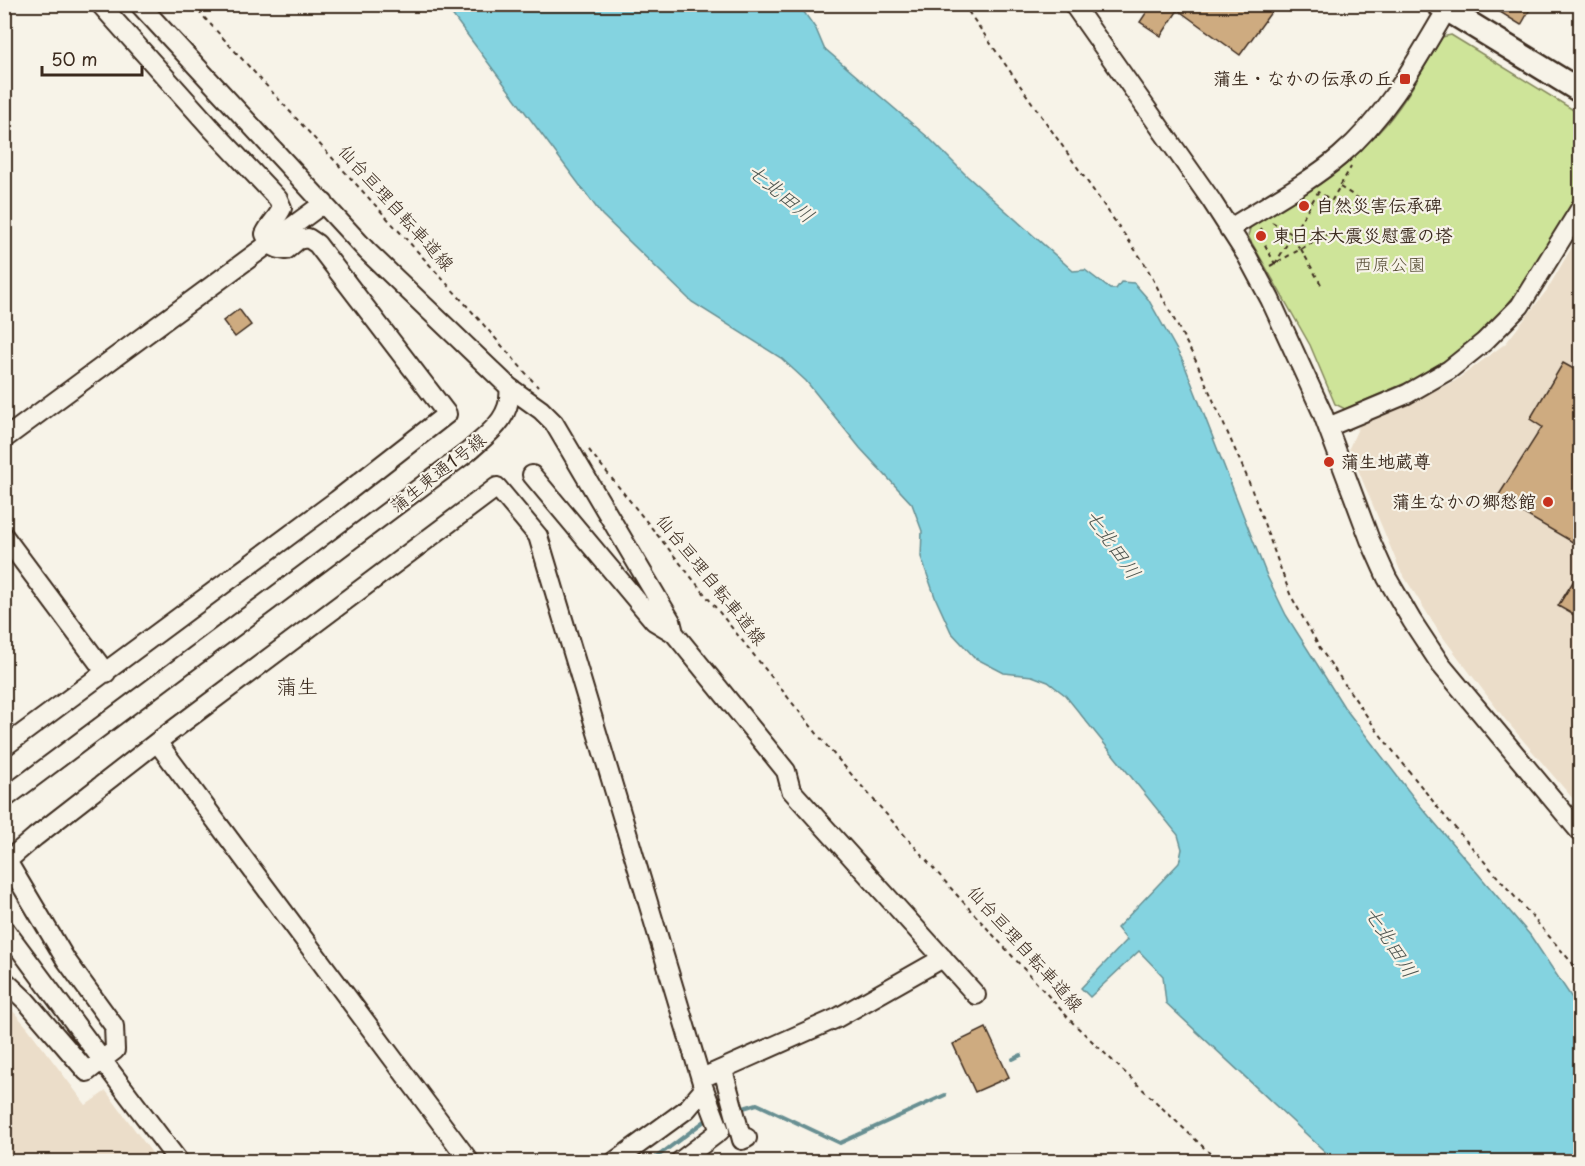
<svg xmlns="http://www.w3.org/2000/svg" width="1585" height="1166" viewBox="0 0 1585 1166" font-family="'Playpen Sans','Klee One',sans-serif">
  <rect width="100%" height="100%" fill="#f7f3e8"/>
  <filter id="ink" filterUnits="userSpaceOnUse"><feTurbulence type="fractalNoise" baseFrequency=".0167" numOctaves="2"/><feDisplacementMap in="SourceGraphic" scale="12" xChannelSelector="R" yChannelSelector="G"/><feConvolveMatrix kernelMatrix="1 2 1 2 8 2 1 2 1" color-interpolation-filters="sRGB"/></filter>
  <g filter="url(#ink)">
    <!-- built -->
    <path fill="#ebddc9" d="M1580 233V807L1504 718 1439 632 1400 570 1349 448 1360 424 1455 381 1506 343 1547 290Z
      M5 1002 27 1027 86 1105 106 1091 158 1161H5Z"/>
    <!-- green -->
    <path fill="#cee499" stroke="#84875c" stroke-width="1.5" d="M1451 35 1580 114V191L1534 269 1504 309 1481 332 1454 355 1415 379 1345 409 1335 404 1310 345 1248 236 1251 225C1294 196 1341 170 1378 133 1404 106 1423 69 1442 37Z"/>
    <!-- water -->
    <path fill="#84d3e0" stroke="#678f92" stroke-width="1.5" d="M445 5H799L816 29 824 48 930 139 967 176 1073 271 1085 270 1110 289H1116L1121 282 1134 283 1148 299 1183 361 1267 576 1286 615 1344 707 1417 802 1530 935 1580 1010V1161H1335L1166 1003 1163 976 1139 951 1090 997 1081 988 1127 940 1117 928 1179 863 1182 849 1178 835 1065 695 1048 682 1032 676 1004 673 975 658 951 632 935 597 921 557 922 531 912 504 860 448 806 381 781 358 692 302 602 215Z"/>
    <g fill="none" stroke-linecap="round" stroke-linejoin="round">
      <!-- stream -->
      <path stroke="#678f92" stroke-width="4" d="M1013 1059 1021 1055
        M740 1109 757 1104 840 1143 945 1095
        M650 1162 706 1120 710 1119"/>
    </g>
    <!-- building -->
    <path fill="#ceab80" stroke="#3b2a1e" stroke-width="1.5" d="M1152 4H1277L1240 55 1178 10 1161 36 1140 22Z
      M1487 4H1533L1521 25Z
      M239 309 251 325 235 337 223 321Z
      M1563 363 1581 373V547L1497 498 1542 427 1530 419Z
      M1581 569V619L1558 606Z
      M986 1028 1009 1077 975 1092 953 1044Z"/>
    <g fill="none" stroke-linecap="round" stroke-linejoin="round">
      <defs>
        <path id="minor" d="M1073 4 1211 200 1247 256 1270 299 1322 412 1370 540 1387 578 1412 621 1441 665 1580 832
          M1229 229C1266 205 1307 184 1340 156 1388 115 1418 58 1450 4
          M509 387 541 410 554 423 671 621 674 633
          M1328 427 1407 394 1449 370 1484 342 1520 306 1580 209
          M4 439 324 203
          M532 475 654 621 674 633 786 771 791 790 976 995
          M4 536 106 673
          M157 742 470 1162
          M4 747 337 500 447 414 317 244 308 238 298 240 286 250C274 249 270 245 265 234 270 223 277 219 282 208L278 199 211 128 100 4
          M4 799 469 451C489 433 513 417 509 387L367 251 139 4
          M4 928 102 1060 115 1050 114 1026 66 960 7 861 35 837 157 742 497 487 538 536 704 1089 687 1109 614 1162
          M4 980 26 1001 87 1072 102 1060 179 1162
          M723 1070 742 1140 747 1138
          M702 1078 837 1018 943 958
          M679 1162 720 1131 704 1089"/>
        <path id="major" d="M1438 4 1580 91"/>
      </defs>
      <!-- minor casing -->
      <use href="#minor" stroke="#3b2a1e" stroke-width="22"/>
      <!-- major casing -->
      <use href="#major" stroke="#3b2a1e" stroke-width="27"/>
      <!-- path -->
      <path stroke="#3b2a1e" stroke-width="2" stroke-dasharray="4.5 4.5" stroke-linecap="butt" d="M192 4 468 307 538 387
        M963 4 1145 264 1196 361 1247 477 1290 594 1321 650 1378 732 1443 814 1580 972
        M1340 187 1371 206
        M1272 222 1292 234 1300 250
        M1261 228 1264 235 1263 241 1275 264
        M1301 249 1323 288
        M1275 264 1318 192 1332 200 1351 167
        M1270 266 1328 234
        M589 450 831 751 956 894 1073 1023 1219 1162
        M1574 966 1580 980"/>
      <!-- minor -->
      <use href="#minor" stroke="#f7f3e8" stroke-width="18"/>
      <!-- major -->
      <use href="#major" stroke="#f7f3e8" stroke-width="22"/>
    </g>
  </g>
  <!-- markers -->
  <g fill="#c8321e" stroke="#f7f3e8" stroke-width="2">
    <rect x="1399" y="73" width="12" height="12" rx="3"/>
    <circle cx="1304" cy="206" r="6"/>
    <circle cx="1261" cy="236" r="6"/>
    <circle cx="1329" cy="462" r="6"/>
    <circle cx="1548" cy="502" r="6"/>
  </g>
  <g text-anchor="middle" stroke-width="4.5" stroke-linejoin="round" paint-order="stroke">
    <!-- poi labels -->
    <g font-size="18" font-weight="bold" fill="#3b2a1e" stroke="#f7f3e8" text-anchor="start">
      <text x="1393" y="85" text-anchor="end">蒲生・なかの伝承の丘</text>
      <text x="1316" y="212">自然災害伝承碑</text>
      <text x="1273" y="242">東日本大震災慰霊の塔</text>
      <text x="1341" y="468">蒲生地蔵尊</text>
      <text x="1536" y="508" text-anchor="end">蒲生なかの郷愁館</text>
    </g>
    <!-- street labels -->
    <g font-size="18" fill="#3b2a1e" stroke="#f7f3e8">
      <text transform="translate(396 208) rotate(48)" y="6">仙台亘理自転車道線</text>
      <text transform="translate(438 473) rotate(-38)" y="6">蒲生東通1号線</text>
      <text transform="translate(711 580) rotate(51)" y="6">仙台亘理自転車道線</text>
      <text transform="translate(1025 949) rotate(48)" y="6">仙台亘理自転車道線</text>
    </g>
    <!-- park labels -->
    <g font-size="18" fill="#584f37" stroke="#f7f3e8">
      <text x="1390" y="271">西原公園</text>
    </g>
    <!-- water labels -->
    <g font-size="20" font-style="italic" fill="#4d544e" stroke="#f7f3e8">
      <text transform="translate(781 193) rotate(40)" y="7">七北田川</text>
      <text transform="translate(1113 544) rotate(55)" y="7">七北田川</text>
      <text transform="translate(1391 942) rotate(58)" y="7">七北田川</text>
    </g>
    <!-- quarter labels -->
    <g font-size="21" fill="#3b2a1e" stroke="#f7f3e8">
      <text x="297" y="694">蒲生</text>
    </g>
  </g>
  <!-- margin -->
  <rect width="1585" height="1166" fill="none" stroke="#f7f3e8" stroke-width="24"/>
  <rect x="12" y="12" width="1561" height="1142" fill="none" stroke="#3b2a1e" stroke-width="2" filter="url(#ink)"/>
  <!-- scale -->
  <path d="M42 66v9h100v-9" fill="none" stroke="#3b2a1e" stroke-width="3"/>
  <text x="51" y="66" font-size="18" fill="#3b2a1e" stroke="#f7f3e8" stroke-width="4.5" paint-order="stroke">50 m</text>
</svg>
